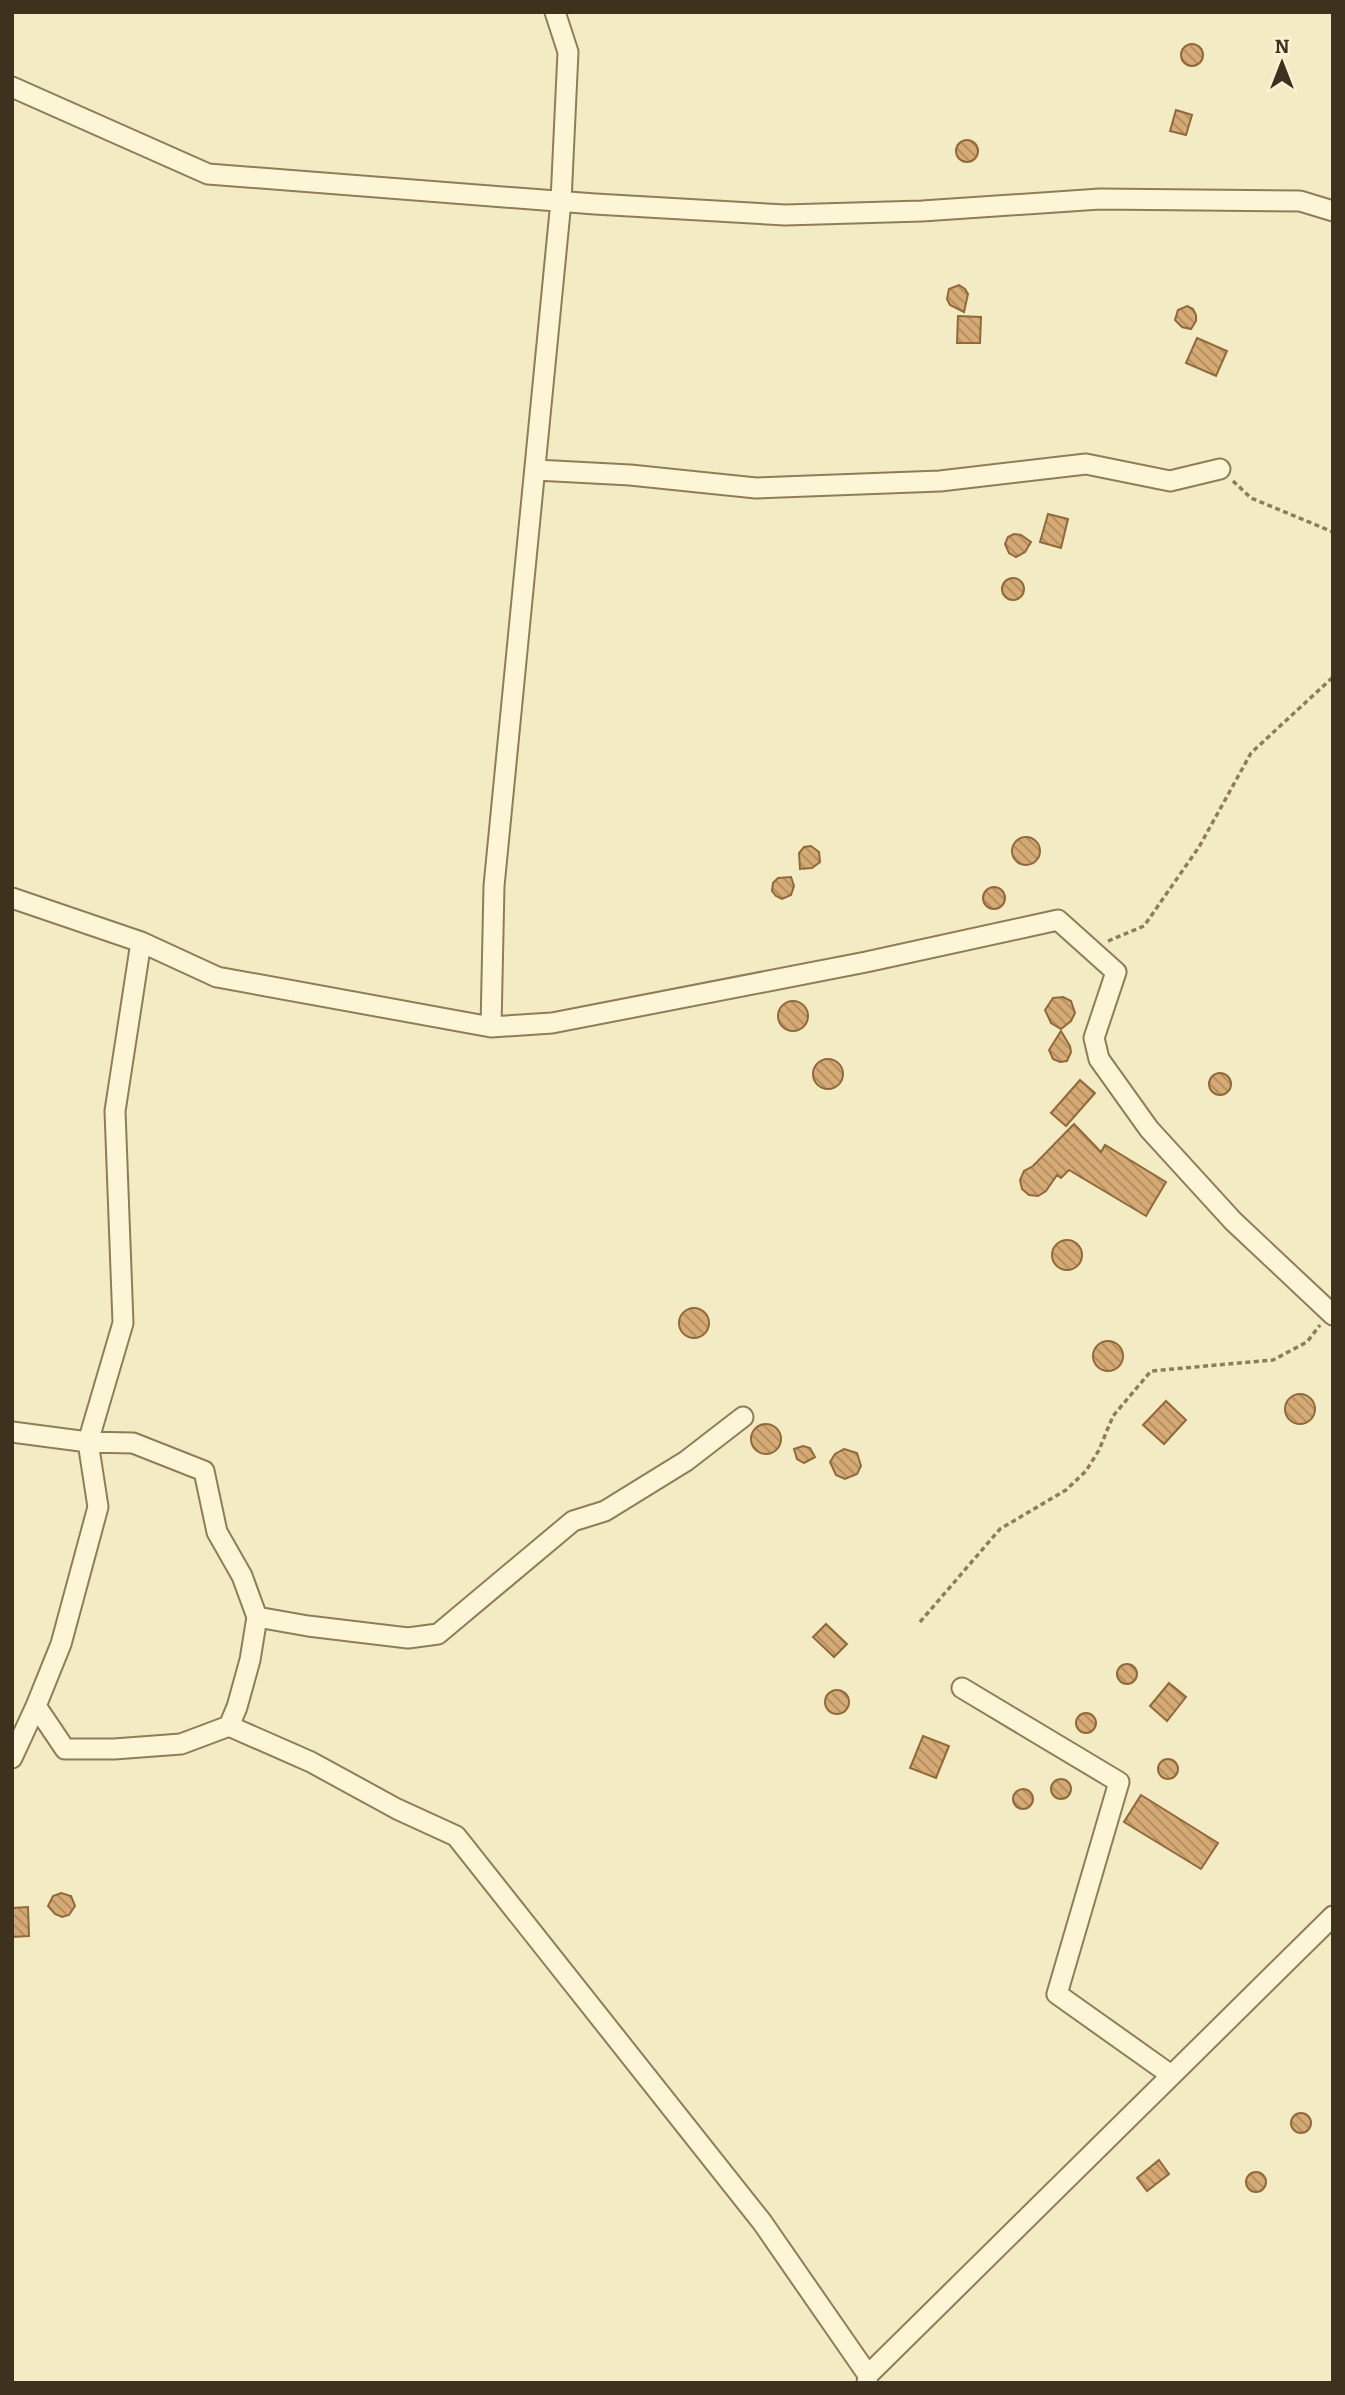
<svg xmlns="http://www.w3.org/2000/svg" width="1345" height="2395" viewBox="0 0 1345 2395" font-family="Bitter,serif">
  <defs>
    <pattern id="building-back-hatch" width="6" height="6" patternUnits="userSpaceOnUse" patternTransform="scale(1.75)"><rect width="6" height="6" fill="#d5aa75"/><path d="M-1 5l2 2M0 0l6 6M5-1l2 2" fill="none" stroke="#ae8b5f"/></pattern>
  </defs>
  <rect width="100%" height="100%" fill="#f3ebc3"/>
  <!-- building -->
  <path fill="url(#building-back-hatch)" stroke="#91693a" stroke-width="2" d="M1181 55a11 11 0 1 1 22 0a11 11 0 1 1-22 0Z
    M1176 110 1192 115 1186 135 1170 131Z
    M956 151a11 11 0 1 1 22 0a11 11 0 1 1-22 0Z
    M959 285 965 289 968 294 964 312 950 305 947 299 949 289Z
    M1187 306 1193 309 1196 315V321L1191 329 1182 327 1175 320 1178 310Z
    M958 316 981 317 980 343H957Z
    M1197 338 1227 351 1216 376 1186 363Z
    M1048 514 1068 519 1061 548 1040 542Z
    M1014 534 1021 535 1031 542 1025 552 1016 557 1009 553 1005 544 1008 537Z
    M1002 589a11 11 0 1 1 22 0a11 11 0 1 1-22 0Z
    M1012 851a14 14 0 1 1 28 0a14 14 0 1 1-28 0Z
    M811 846 819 852 820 862 812 868 800 869 799 853 804 847Z
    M791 877 794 886 791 895 782 899 776 896 772 891 773 883 778 878Z
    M983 898a11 11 0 1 1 22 0a11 11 0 1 1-22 0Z
    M1063 997 1071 1001 1075 1013 1071 1021 1061 1029 1051 1023 1045 1010 1053 998Z
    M778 1016a15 15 0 1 1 30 0a15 15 0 1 1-30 0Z
    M1061 1031 1070 1046 1071 1052 1067 1061 1060 1062 1053 1059 1049 1050Z
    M813 1074a15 15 0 1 1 30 0a15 15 0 1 1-30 0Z
    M1209 1084a11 11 0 1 1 22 0a11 11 0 1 1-22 0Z
    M1080 1080 1095 1093 1066 1126 1051 1113Z
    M1074 1124 1101 1152 1105 1145 1166 1182 1146 1216 1069 1170 1061 1178 1057 1175 1046 1191 1038 1196 1029 1195 1022 1189 1020 1180 1024 1171 1033 1166Z
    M1052 1255a15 15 0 1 1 30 0a15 15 0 1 1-30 0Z
    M679 1323a15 15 0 1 1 30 0a15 15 0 1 1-30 0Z
    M1093 1356a15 15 0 1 1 30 0a15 15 0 1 1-30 0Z
    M1285 1409a15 15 0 1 1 30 0a15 15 0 1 1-30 0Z
    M1166 1401 1186 1420 1164 1444 1143 1425Z
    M751 1439a15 15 0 1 1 30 0a15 15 0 1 1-30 0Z
    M803 1446 810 1448 815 1457 804 1463 797 1459 794 1449Z
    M844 1449 857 1453 861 1466 857 1474 845 1479 836 1475 830 1462 835 1454Z
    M826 1624 847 1644 834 1657 813 1637Z
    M1117 1674a10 10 0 1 1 20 0a10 10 0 1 1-20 0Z
    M1169 1683 1186 1697 1167 1721 1150 1706Z
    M825 1702a12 12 0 1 1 24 0a12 12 0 1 1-24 0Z
    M1076 1723a10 10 0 1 1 20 0a10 10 0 1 1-20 0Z
    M923 1736 949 1746 936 1778 910 1768Z
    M1158 1769a10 10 0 1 1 20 0a10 10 0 1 1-20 0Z
    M1051 1789a10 10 0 1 1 20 0a10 10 0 1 1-20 0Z
    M1013 1799a10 10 0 1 1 20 0a10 10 0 1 1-20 0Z
    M1141 1795 1218 1843 1201 1869 1124 1822Z
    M61 1893 71 1896 75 1906 69 1915 62 1917 55 1914 48 1906 53 1896Z
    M28 1907 29 1936 12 1937V1908Z
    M1291 2123a10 10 0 1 1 20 0a10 10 0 1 1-20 0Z
    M1159 2160 1169 2174 1147 2191 1137 2178Z
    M1246 2182a10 10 0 1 1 20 0a10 10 0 1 1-20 0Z"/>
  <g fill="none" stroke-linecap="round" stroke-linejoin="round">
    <defs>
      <path id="minor" d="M12 87 208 174 595 204 785 215 922 211 1100 199 1300 201 1333 211
        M536 470 630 475 756 488 940 481 1086 464 1170 481 1220 469
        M12 898 141 942 217 977 491 1027 552 1023 866 962 1058 920 1116 972 1094 1038 1099 1059 1149 1129 1233 1221 1333 1315
        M491 1027 494 886 561 201 568 52 555 12
        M12 1432 88 1442 133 1443 204 1471 217 1532 242 1576 257 1617 250 1660 237 1707 229 1726 181 1744 114 1749H65L36 1706
        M257 1617 308 1626 408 1638 438 1634 573 1521 605 1511 686 1461 743 1417
        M962 1688 1119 1782 1057 1994 1171 2075
        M229 1726 311 1762 397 1809 456 1836 762 2222 868 2375
        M12 1758 36 1706 61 1644 98 1507 88 1442 123 1323 115 1111 141 942
        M867 2383 868 2375 1333 1916"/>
    </defs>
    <!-- minor casing -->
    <use href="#minor" stroke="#8f7d57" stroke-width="23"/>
    <!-- path -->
    <path stroke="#8f7d57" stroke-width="3.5" stroke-dasharray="5 3.5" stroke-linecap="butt" d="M1233 481 1251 498 1333 532
      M1108 941 1144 926 1199 847 1251 753 1333 677
      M920 1622 1000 1529 1066 1490 1086 1471 1099 1450 1113 1416 1151 1371 1273 1360 1307 1342 1320 1325"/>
    <!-- minor -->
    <use href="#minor" stroke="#fcf6d7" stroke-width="19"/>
  </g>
  <!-- border -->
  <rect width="1345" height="2395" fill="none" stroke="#3e311d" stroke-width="28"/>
  <!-- north arrow -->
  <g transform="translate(1282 63)" stroke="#f9f3d3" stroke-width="5" paint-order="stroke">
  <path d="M0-5L12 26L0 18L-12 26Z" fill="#3e311d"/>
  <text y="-10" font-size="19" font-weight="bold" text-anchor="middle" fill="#3e311d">N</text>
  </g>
</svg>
